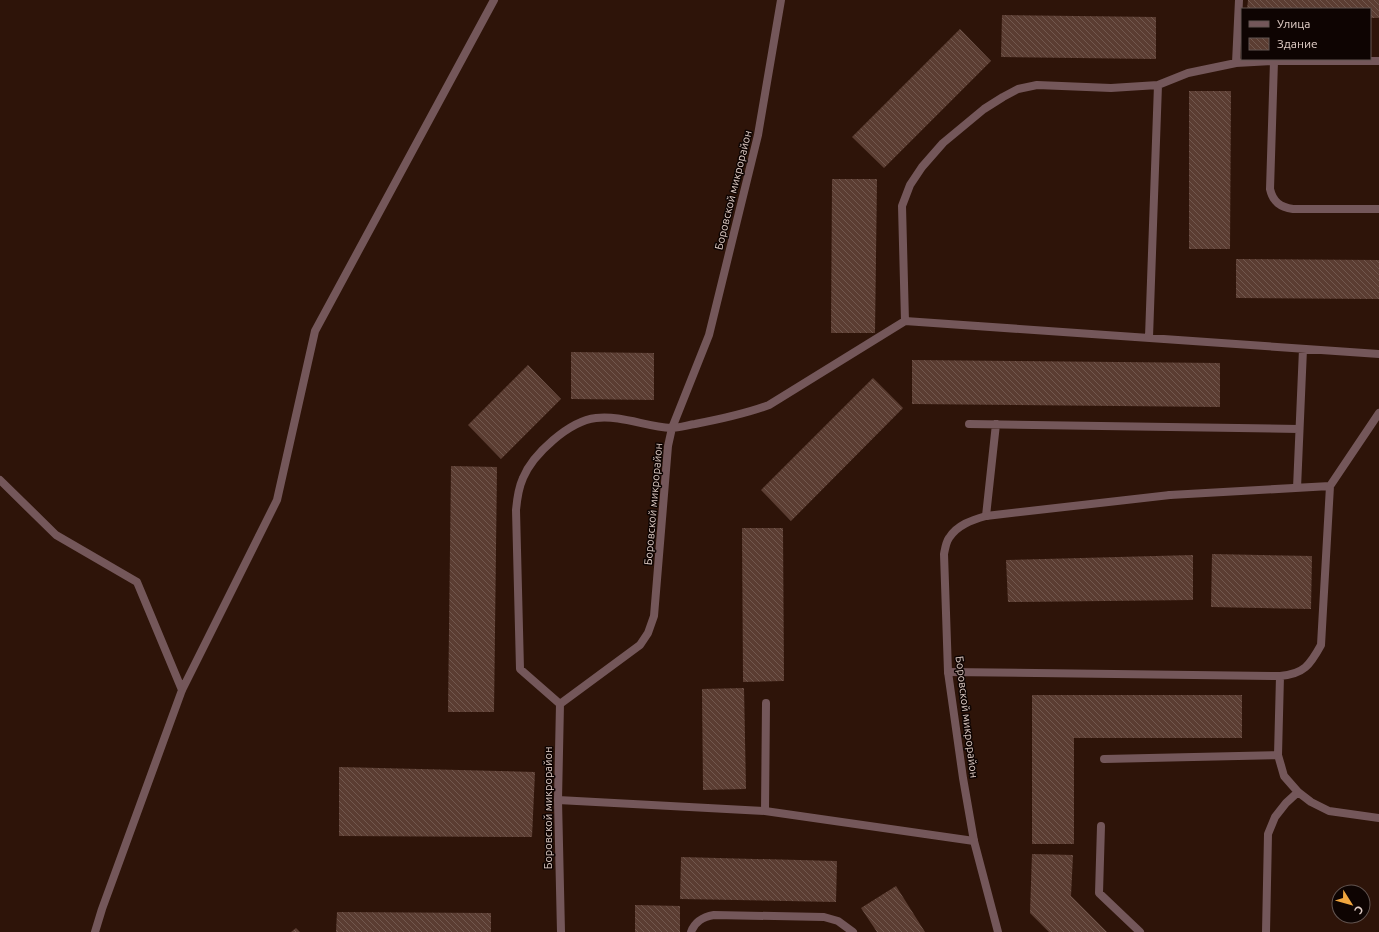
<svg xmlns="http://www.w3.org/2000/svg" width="1379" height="932" viewBox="0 0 1379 932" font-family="Ubuntu,sans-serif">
  <defs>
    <pattern id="building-back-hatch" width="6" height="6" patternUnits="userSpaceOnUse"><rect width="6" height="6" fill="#5b3d32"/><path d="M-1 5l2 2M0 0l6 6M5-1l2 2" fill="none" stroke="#72584e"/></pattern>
  </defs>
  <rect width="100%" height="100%" fill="#2e1409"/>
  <!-- building -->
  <path fill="url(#building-back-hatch)" d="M1248 0H1379V18H1370V9H1247Z
    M1002 15 1156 17V59L1001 57Z
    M960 29 991 61 884 168 852 137Z
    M1189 91H1231L1230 249H1189Z
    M832 179H877L875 333H831Z
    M1236 259 1379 260V299L1236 298Z
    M571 352 654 353V400L571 399Z
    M912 360 1220 363V407L912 404Z
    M528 365 561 399 501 459 468 425Z
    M873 378 903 408 791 521 761 490Z
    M451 466 497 467 494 712H448Z
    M742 528H783L784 681 743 682Z
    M1212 554 1312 556 1311 609 1211 607Z
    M1193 555V600L1008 602 1006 560Z
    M744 688 746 789 703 790 702 689Z
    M1032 695H1242V738H1074V844H1032Z
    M339 767 535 772 532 837 339 836Z
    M1032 854 1073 855 1071 896 1107 932H1049L1030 913Z
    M681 857 837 861 836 902 680 899Z
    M896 886 925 932H877L861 908Z
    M635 905 680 906V932H635Z
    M337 912 491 913V932H336Z
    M296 928 300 932H291Z"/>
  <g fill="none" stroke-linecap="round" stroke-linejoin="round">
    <!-- lane -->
    <path stroke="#74575a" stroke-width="8" d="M1274 61 1270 189C1273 202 1280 207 1293 209H1379
      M1236 63 1239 0
      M905 321 902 206 910 185 922 167 943 143 984 109 1003 97 1018 89 1037 85 1111 88 1158 85 1188 73 1236 63 1274 61H1379
      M1149 337 1158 85
      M969 424 1299 429
      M0 480 56 535 137 582 182 690
      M1297 488 1303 349
      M1170 495 1330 486 1379 413
      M986 516 996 424
      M948 672 1280 676 1278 755
      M1280 676C1304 674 1310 665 1321 645L1330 486
      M560 704 520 669 516 510C517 499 518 489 523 478 533 454 569 421 596 418 621 415 647 427 671 428 679 428 688 425 695 424 721 419 745 414 769 405L905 321 1379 354
      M1104 759 1278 755 1284 776 1298 792 1311 802 1329 811 1379 818
      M558 800 765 811 974 841
      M765 811 766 703
      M1101 826 1099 893 1140 932
      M95 932 102 909 182 690 277 500 315 331 494 0
      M561 932 558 800 560 704 640 645 648 633 654 616 668 446 672 428 709 335 758 135 781 0
      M691 932C695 921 703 917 714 915L824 917 838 921 853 932
      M1266 932 1268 834 1275 817 1286 803 1298 792"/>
    <!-- street -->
    <path stroke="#74575a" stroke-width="8" d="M998 932 974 841 963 778 948 672 944 554C945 549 946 542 949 538 957 525 972 520 986 516L1170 495"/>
  </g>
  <g text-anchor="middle" stroke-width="3" stroke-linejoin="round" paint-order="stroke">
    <!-- street labels -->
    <g font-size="11" fill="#e0cdc6" stroke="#0e0402">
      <text transform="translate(733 190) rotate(-76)" y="4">Боровской микрорайон</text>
      <text transform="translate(653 504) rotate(-85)" y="4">Боровской микрорайон</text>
      <text transform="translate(967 717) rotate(83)" y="4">Боровской микрорайон</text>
      <text transform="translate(548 808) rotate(-90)" y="4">Боровской микрорайон</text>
    </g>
  </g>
  <!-- legend -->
  <rect x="1241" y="8" width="130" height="52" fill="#0e0402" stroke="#625450"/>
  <rect x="1249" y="21" width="20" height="6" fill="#74575a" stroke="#625450"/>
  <text x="1277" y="28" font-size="12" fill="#e0cdc6">Улица</text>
  <rect x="1249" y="38" width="20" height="12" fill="url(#building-back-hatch)" stroke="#625450"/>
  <text x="1277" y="48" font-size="12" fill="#e0cdc6">Здание</text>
  <!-- north arrow -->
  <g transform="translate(1351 904) rotate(127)"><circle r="19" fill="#0e0402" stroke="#625450"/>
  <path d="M0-3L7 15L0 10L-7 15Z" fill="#f0a63f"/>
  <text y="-6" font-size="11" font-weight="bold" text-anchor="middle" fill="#e0cdc6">С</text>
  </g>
</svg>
